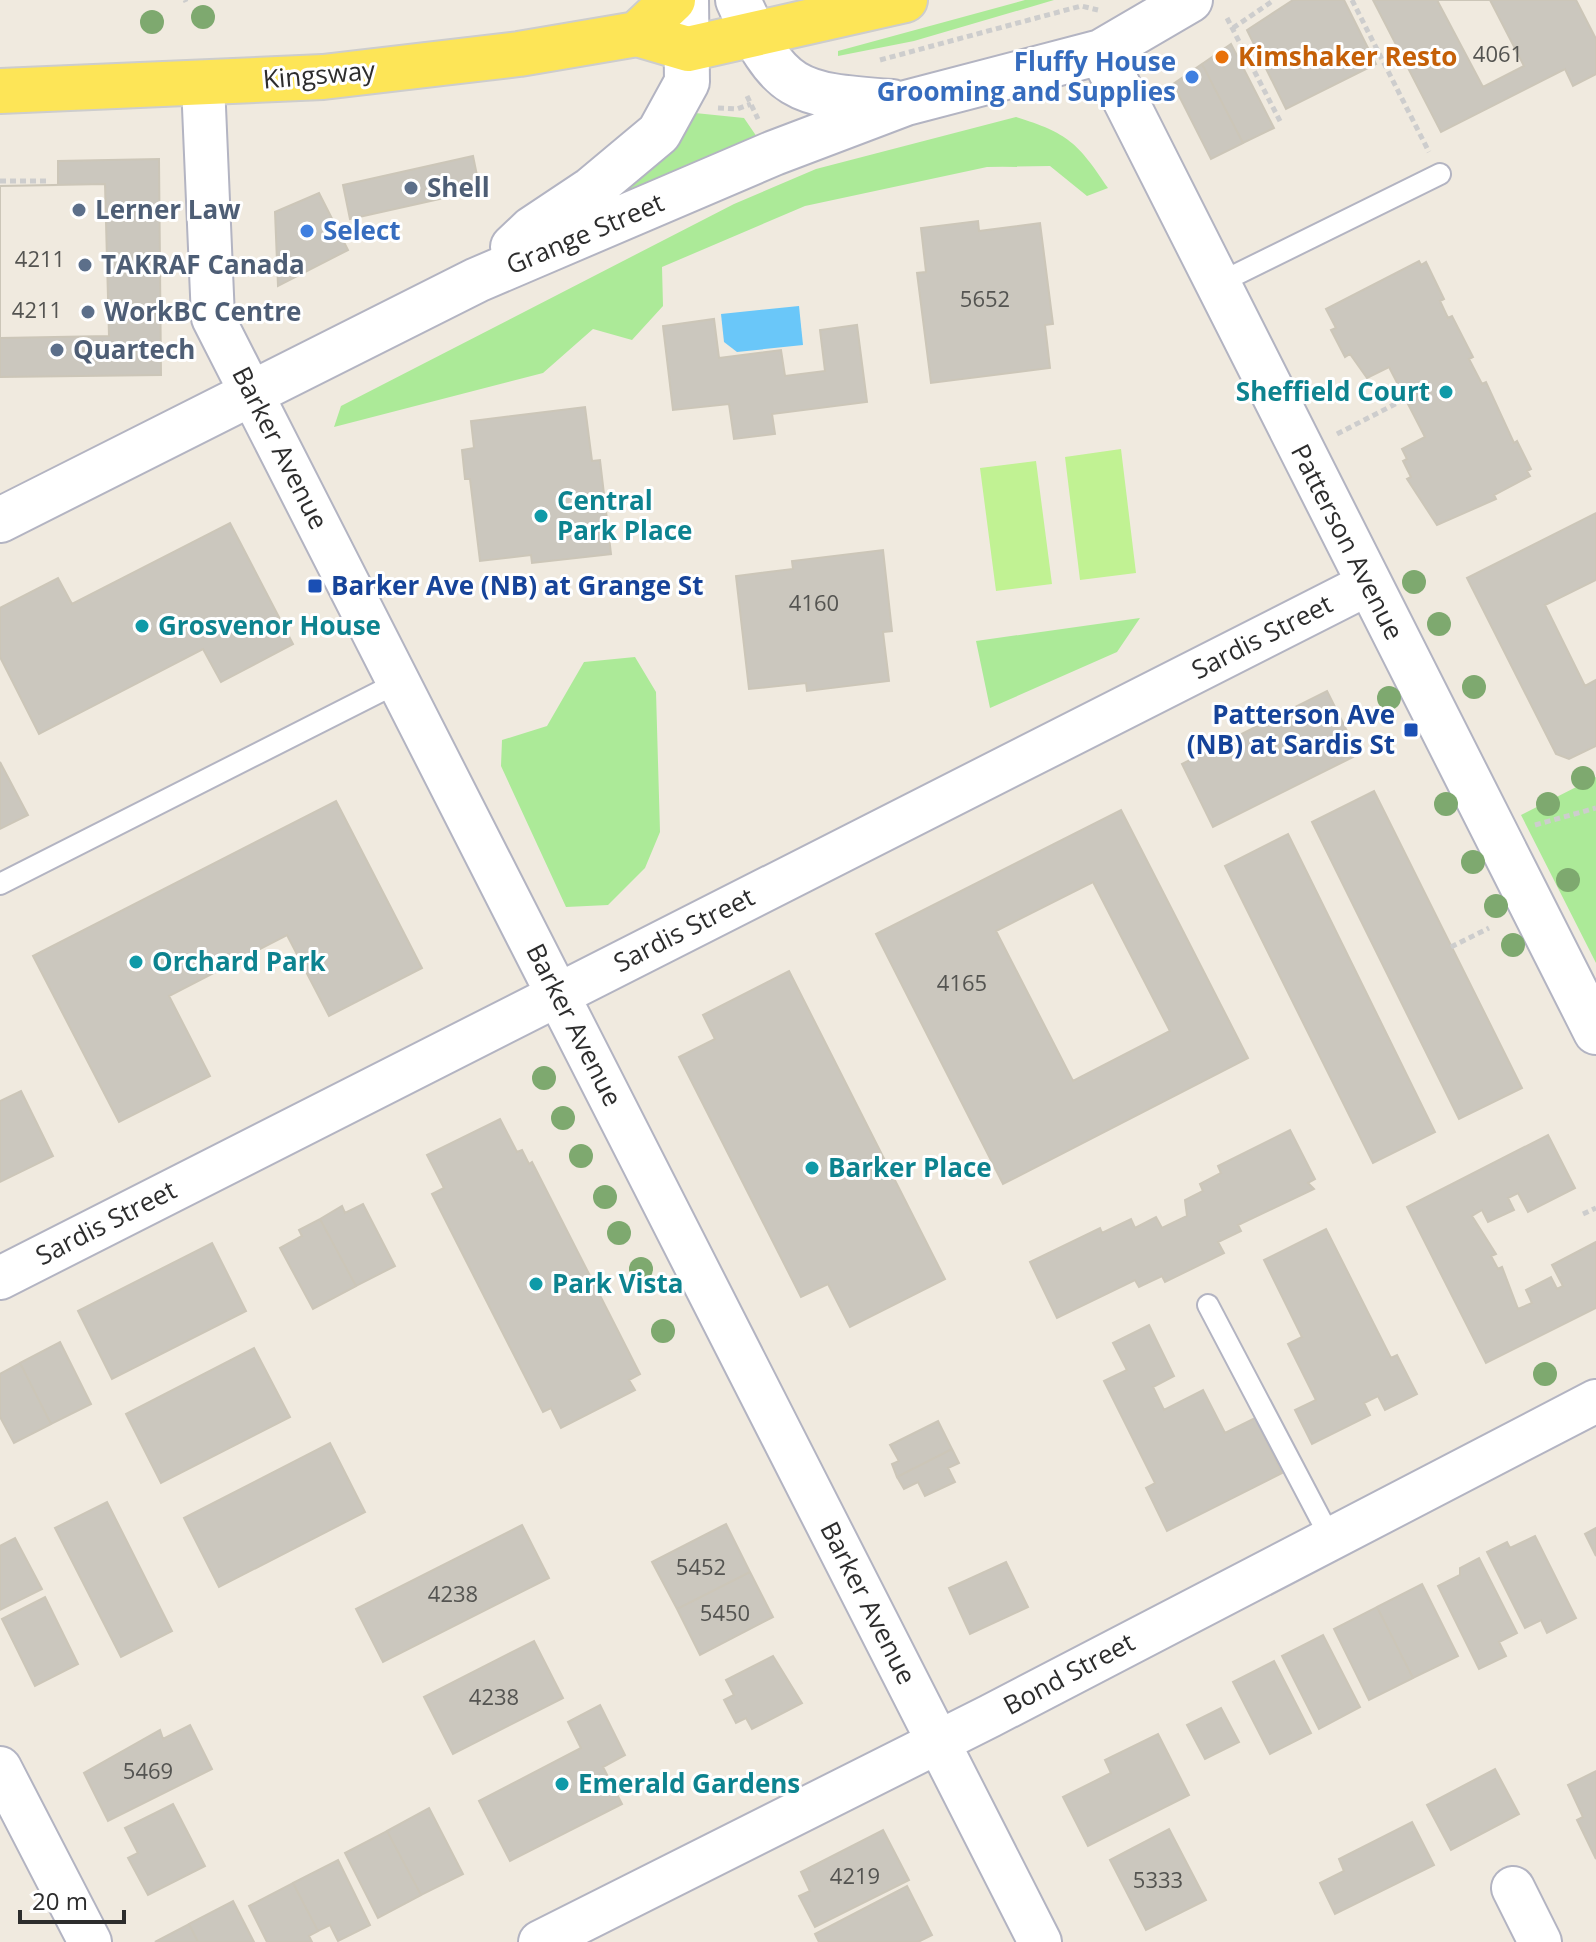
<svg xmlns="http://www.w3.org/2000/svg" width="1596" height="1942" viewBox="0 0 1596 1942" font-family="'Open Sans',sans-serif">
  <rect width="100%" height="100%" fill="#f0eadf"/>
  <!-- green -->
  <path fill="#acea98" d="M1025 0H1054L914 41 838 56V51Z
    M695 113 744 118 757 137 614 198Z
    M1016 117C1068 133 1078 143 1108 188L1087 196 1050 166 987 167 805 206 662 267 663 306 632 340 593 329 543 373 334 427 341 406 734 204 816 169Z
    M1140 618 1117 652 990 708 976 641Z
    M635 657 656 692 660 832 645 868 608 905 566 907 501 766 502 740 547 726 584 662Z
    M1596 777V963L1521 815Z"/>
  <!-- pitch -->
  <path fill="#c1f293" d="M1121 449 1136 573 1080 580 1065 457Z
    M1036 461 1052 584 996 591 980 468Z"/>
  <!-- water -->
  <path fill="#6ac7f9" d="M799 306 803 345 737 352 724 342 721 314Z"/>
  <!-- building -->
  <path fill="#cbc7be" stroke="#ccc6b8" stroke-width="2" fill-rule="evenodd" d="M1293 0H1344L1376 64 1286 109 1247 30Z
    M1373 0H1576L1596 39V74L1573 86 1565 69 1441 132Z
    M1437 0H1490L1524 66 1483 87Z
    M1231 44 1274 128 1243 143 1202 64Z
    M1202 64 1243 143 1211 159 1173 84Z
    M473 156 480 190 350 219 343 185Z
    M159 159 161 375 0 377V186L58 185V161Z
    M105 184 109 336 0 338V186Z
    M319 193 348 250 278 286 275 212Z
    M978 221 979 231 1040 223 1053 324 1045 325 1050 368 931 383 917 273 926 272 921 228Z
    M1419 261 1421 265 1426 262 1444 299 1440 301 1448 318 1452 316 1473 357 1469 359 1482 384 1486 382 1514 443 1517 441 1531 469 1527 471 1530 476 1494 495 1496 499 1437 525 1407 479 1411 477 1403 461 1407 459 1402 449 1425 437 1389 367 1367 378 1350 354 1345 357 1331 330 1336 328 1326 309Z
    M714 319 719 358 781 350 785 376 825 371 820 330 857 325 867 402 772 414 775 434 734 439 729 404 673 410 663 326Z
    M585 407 592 461 600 460 611 554 532 563 531 555 480 561 470 479H465L462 450 474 448 471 421Z
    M1596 513V580L1545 605 1585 686 1596 680V746L1569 759 1556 754 1467 578Z
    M230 523 293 644 221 682 203 649 39 734 0 657V608L58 578 72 604Z
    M883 550 892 631 883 632 889 681 807 691 806 683 749 689 736 576 793 569 792 561Z
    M1327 691 1349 735 1343 738 1353 757 1213 827 1182 764Z
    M0 762 28 815 0 829Z
    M1374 791 1522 1088 1459 1119 1312 822Z
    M336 801 422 968 329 1016 287 935 169 996 210 1076 119 1122 33 956Z
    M1121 810 1248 1058 1003 1184 876 934ZM1093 882 1170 1031 1073 1081 996 931Z
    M1288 834 1435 1132 1373 1163 1225 866Z
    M789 971 945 1279 850 1327 828 1284 801 1297 679 1057 715 1039 703 1015Z
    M21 1091 53 1156 0 1182V1101Z
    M500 1119 517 1152 522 1150 529 1164 532 1162 640 1374 629 1380 635 1390 561 1428 551 1408 543 1412 432 1194 444 1188 427 1155Z
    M1290 1130 1315 1179 1308 1183 1314 1189 1238 1225 1241 1231 1218 1242 1224 1253 1165 1282 1162 1276 1139 1287 1135 1280 1057 1318 1030 1262 1100 1228 1102 1233 1131 1219 1135 1228 1156 1217 1162 1228 1187 1216 1185 1200 1203 1191 1200 1184 1221 1173 1218 1166Z
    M1548 1135 1575 1188 1528 1212 1518 1193 1508 1198 1514 1210 1488 1222 1482 1210 1472 1216 1496 1254 1491 1256 1498 1269 1502 1267 1518 1309 1532 1303 1526 1290 1551 1277 1557 1289 1563 1286 1552 1265 1596 1242V1308L1486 1363 1407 1207Z
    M363 1204 395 1266 356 1286 320 1219 342 1206 345 1213Z
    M320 1219 356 1286 313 1309 280 1248 302 1236 299 1230Z
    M1326 1229 1391 1358 1397 1355 1417 1394 1385 1410 1378 1396 1364 1403 1370 1415 1312 1444 1295 1410 1316 1400 1288 1344 1302 1337 1264 1260Z
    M212 1243 246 1311 112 1379 78 1311Z
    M1149 1325 1174 1376 1153 1387 1164 1410 1203 1390 1225 1433 1255 1418 1282 1473 1167 1531 1146 1488 1155 1483 1104 1381 1127 1370 1113 1343Z
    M60 1342 91 1404 51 1424 20 1363Z
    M254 1348 290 1417 161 1483 126 1414Z
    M20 1363 51 1424 14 1443 0 1417V1374Z
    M938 1421 952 1449 897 1477 892 1464 899 1461 890 1445Z
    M330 1443 365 1512 219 1587 184 1518Z
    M952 1449 959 1463 948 1468 955 1482 925 1496 918 1482 904 1489 897 1477Z
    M107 1502 172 1631 121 1657 55 1528Z
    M726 1524 750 1572 677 1609 652 1562Z
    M522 1525 549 1578 383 1662 356 1609Z
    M1596 1528V1556L1585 1534Z
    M1535 1536 1576 1618 1547 1633 1541 1620 1525 1628 1487 1552 1507 1542 1510 1548Z
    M15 1538 42 1589 0 1610V1546Z
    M1479 1558 1517 1633 1499 1642 1506 1656 1479 1669 1438 1586 1460 1575V1568Z
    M1006 1562 1028 1607 970 1634 949 1588Z
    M750 1572 773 1617 700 1655 677 1609Z
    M1422 1584 1458 1656 1413 1678 1377 1607Z
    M45 1597 78 1664 35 1686 2 1619Z
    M1377 1607 1413 1678 1369 1700 1334 1629Z
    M1323 1635 1360 1707 1319 1729 1282 1656Z
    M534 1641 563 1698 453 1754 424 1697Z
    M773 1656 802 1703 752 1729 746 1718 736 1723 724 1700 734 1695 726 1680Z
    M1274 1661 1311 1733 1270 1754 1233 1682Z
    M600 1705 625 1755 603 1767 622 1804 510 1861 479 1801 581 1748 568 1722Z
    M1221 1708 1239 1742 1205 1759 1187 1725Z
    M190 1725 212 1769 108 1821 84 1773 160 1730 163 1739Z
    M1158 1734 1189 1795 1088 1846 1063 1797 1111 1773 1105 1760Z
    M1495 1769 1519 1814 1451 1850 1427 1805Z
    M1596 1771V1859L1577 1820 1583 1817 1568 1785Z
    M173 1804 205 1866 148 1895 128 1858 138 1853 125 1828Z
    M429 1808 463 1874 421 1895 387 1831Z
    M1412 1822 1434 1865 1335 1914 1320 1883 1344 1871 1339 1859Z
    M1169 1829 1206 1900 1146 1930 1110 1860Z
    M883 1830 909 1880 815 1927 799 1896 810 1891 801 1872Z
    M387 1831 421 1895 378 1918 345 1853Z
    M338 1860 370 1925 338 1941 330 1925 318 1931 293 1883Z
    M293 1883 318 1931 309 1936 312 1942H267L249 1906Z
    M907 1886 932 1935 918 1942H819L815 1934Z
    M233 1901 254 1942H198L189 1924Z
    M189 1924 198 1942H155Z"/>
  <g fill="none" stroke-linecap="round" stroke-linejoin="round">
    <defs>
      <path id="service" d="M1217 284 1440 174
        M0 884 399 682
        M1208 1305 1330 1537"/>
      <path id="minor" d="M203 84 213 318 1040 1942
        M0 1278 1368 584
        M0 1768 90 1942
        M1513 1888 1540 1942
        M540 1942 990 1716 1596 1401"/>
      <path id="tertiary" d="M738 0C779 92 795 95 892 102
        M1101 52 1596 1032
        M513 247 532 229 592 189 659 133 687 82 686 0
        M0 520 477 280 774 153 906 103 1101 52 1190 0"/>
      <path id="primary" d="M637 34 673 0
        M0 91 323 77 519 54 637 34 688 49 905 0"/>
    </defs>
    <!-- service casing -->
    <use href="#service" stroke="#b3b4c2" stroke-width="24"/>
    <!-- minor casing -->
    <use href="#minor" stroke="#b3b4c2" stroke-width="46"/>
    <!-- tertiary casing -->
    <use href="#tertiary" stroke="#b3b4c2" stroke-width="48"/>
    <!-- primary casing -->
    <use href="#primary" stroke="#cdcdcd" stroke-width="48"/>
    <!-- path -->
    <path stroke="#cdcdcd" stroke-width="5" stroke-dasharray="6 4" stroke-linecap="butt" d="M185 0 186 2
      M1352 0 1429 152
      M1227 18 1281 123
      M1233 28 1274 0
      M880 60 1081 6 1098 10
      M747 96 758 119
      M718 108 737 109 751 104
      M0 181H49
      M1337 434 1405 399
      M1535 825 1596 808
      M1451 947 1489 928
      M1583 1214 1596 1208"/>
    <!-- service -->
    <use href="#service" stroke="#fff" stroke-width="20"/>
    <!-- minor -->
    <use href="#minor" stroke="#fff" stroke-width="42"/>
    <!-- tertiary -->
    <use href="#tertiary" stroke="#fff" stroke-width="44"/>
    <!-- primary -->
    <use href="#primary" stroke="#fde557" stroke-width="44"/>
  </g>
  <!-- trees -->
  <g fill="#7ea96f">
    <circle cx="203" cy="17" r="12"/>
    <circle cx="152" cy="22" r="12"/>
    <circle cx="1414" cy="582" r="12"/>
    <circle cx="1439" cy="624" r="12"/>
    <circle cx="1474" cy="687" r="12"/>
    <circle cx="1389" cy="698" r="12"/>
    <circle cx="1583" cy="778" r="12"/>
    <circle cx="1446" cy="804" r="12"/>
    <circle cx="1548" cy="804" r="12"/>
    <circle cx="1473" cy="862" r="12"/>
    <circle cx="1568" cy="880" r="12"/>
    <circle cx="1496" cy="906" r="12"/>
    <circle cx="1513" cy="945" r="12"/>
    <circle cx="544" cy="1078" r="12"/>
    <circle cx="563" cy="1118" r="12"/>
    <circle cx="581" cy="1156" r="12"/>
    <circle cx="605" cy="1197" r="12"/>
    <circle cx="619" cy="1233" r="12"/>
    <circle cx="641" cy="1269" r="12"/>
    <circle cx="663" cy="1331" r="12"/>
    <circle cx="1545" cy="1374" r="12"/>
  </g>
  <!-- markers -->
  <circle fill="#e8710a" stroke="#fff" stroke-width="3" cx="1222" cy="57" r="8"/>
  <g fill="#3f7fe0" stroke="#fff" stroke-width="3">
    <circle cx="1192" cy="77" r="8"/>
    <circle cx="307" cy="231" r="8"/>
  </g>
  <g fill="#5c6f8a" stroke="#fff" stroke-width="3">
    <circle cx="411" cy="188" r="8"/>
    <circle cx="79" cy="210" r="8"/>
    <circle cx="85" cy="265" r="8"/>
    <circle cx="88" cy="312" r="8"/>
    <circle cx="57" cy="350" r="8"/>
  </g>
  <g fill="#0f9aa8" stroke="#fff" stroke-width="3">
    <circle cx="1446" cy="392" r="8"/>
    <circle cx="541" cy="516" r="8"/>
    <circle cx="142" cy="626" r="8"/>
    <circle cx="136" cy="962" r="8"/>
    <circle cx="812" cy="1168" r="8"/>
    <circle cx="536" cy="1284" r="8"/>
    <circle cx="562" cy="1784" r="8"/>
  </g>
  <g fill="#1a4fb4" stroke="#fff" stroke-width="3">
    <rect x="307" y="578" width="16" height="16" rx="4"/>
    <rect x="1403" y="722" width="16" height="16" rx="4"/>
  </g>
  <g text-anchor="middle" stroke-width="6" stroke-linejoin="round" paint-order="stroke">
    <!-- number labels -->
    <g font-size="22" fill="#545451">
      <text x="1498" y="62">4061</text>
      <text x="40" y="267">4211</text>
      <text x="985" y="307">5652</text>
      <text x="37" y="318">4211</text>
      <text x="814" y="611">4160</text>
      <text x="962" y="991">4165</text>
      <text x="701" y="1575">5452</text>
      <text x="453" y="1602">4238</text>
      <text x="725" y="1621">5450</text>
      <text x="494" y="1705">4238</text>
      <text x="148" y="1779">5469</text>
      <text x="855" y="1884">4219</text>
      <text x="1158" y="1888">5333</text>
    </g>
    <!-- food labels -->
    <g font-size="26" font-weight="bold" fill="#c56008" stroke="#fff" text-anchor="start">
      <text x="1238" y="66">Kimshaker Resto</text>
    </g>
    <!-- shop labels -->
    <g font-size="26" font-weight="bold" fill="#366cbe" stroke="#fff" text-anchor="end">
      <text x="1176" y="71">Fluffy House<tspan x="1176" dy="30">Grooming and Supplies</tspan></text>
      <text x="323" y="240" text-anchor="start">Select</text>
    </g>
    <!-- street labels -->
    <g font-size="26" fill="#2d2d2d" stroke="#fff">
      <text transform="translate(319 75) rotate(-5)" y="9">Kingsway</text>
      <text transform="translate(585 234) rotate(-23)" y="9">Grange Street</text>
      <text transform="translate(280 448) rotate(63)" y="9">Barker Avenue</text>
      <text transform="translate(1347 542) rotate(63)" y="9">Patterson Avenue</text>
      <text transform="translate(1262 637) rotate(-27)" y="9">Sardis Street</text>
      <text transform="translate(684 930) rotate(-27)" y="9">Sardis Street</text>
      <text transform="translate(574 1025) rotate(63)" y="9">Barker Avenue</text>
      <text transform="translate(106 1223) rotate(-27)" y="9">Sardis Street</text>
      <text transform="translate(868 1603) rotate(63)" y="9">Barker Avenue</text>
      <text transform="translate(1069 1674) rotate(-28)" y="9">Bond Street</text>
    </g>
    <!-- service labels -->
    <g font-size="26" font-weight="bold" fill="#4e5e75" stroke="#fff" text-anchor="start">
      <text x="427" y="197">Shell</text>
      <text x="95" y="219">Lerner Law</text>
      <text x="101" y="274">TAKRAF Canada</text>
      <text x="104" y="321">WorkBC Centre</text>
      <text x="73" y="359">Quartech</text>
    </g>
    <!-- culture labels -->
    <g font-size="26" font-weight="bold" fill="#0d838f" stroke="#fff" text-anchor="start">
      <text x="1430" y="401" text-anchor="end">Sheffield Court</text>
      <text x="557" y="510">Central<tspan x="557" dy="30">Park Place</tspan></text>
      <text x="158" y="635">Grosvenor House</text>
      <text x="152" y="971">Orchard Park</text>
      <text x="828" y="1177">Barker Place</text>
      <text x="552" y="1293">Park Vista</text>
      <text x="578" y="1793">Emerald Gardens</text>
    </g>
    <!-- transit labels -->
    <g font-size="26" font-weight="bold" fill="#164399" stroke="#fff" text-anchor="start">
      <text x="331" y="595">Barker Ave (NB) at Grange St</text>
      <text x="1395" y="724" text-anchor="end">Patterson Ave<tspan x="1395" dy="30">(NB) at Sardis St</tspan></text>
    </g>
  </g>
  <!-- scale -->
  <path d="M20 1910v12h104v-12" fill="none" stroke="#2d2d2d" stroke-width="4"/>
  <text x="32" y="1910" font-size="24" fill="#2d2d2d" stroke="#ffffff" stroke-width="6" paint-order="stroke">20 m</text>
</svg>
